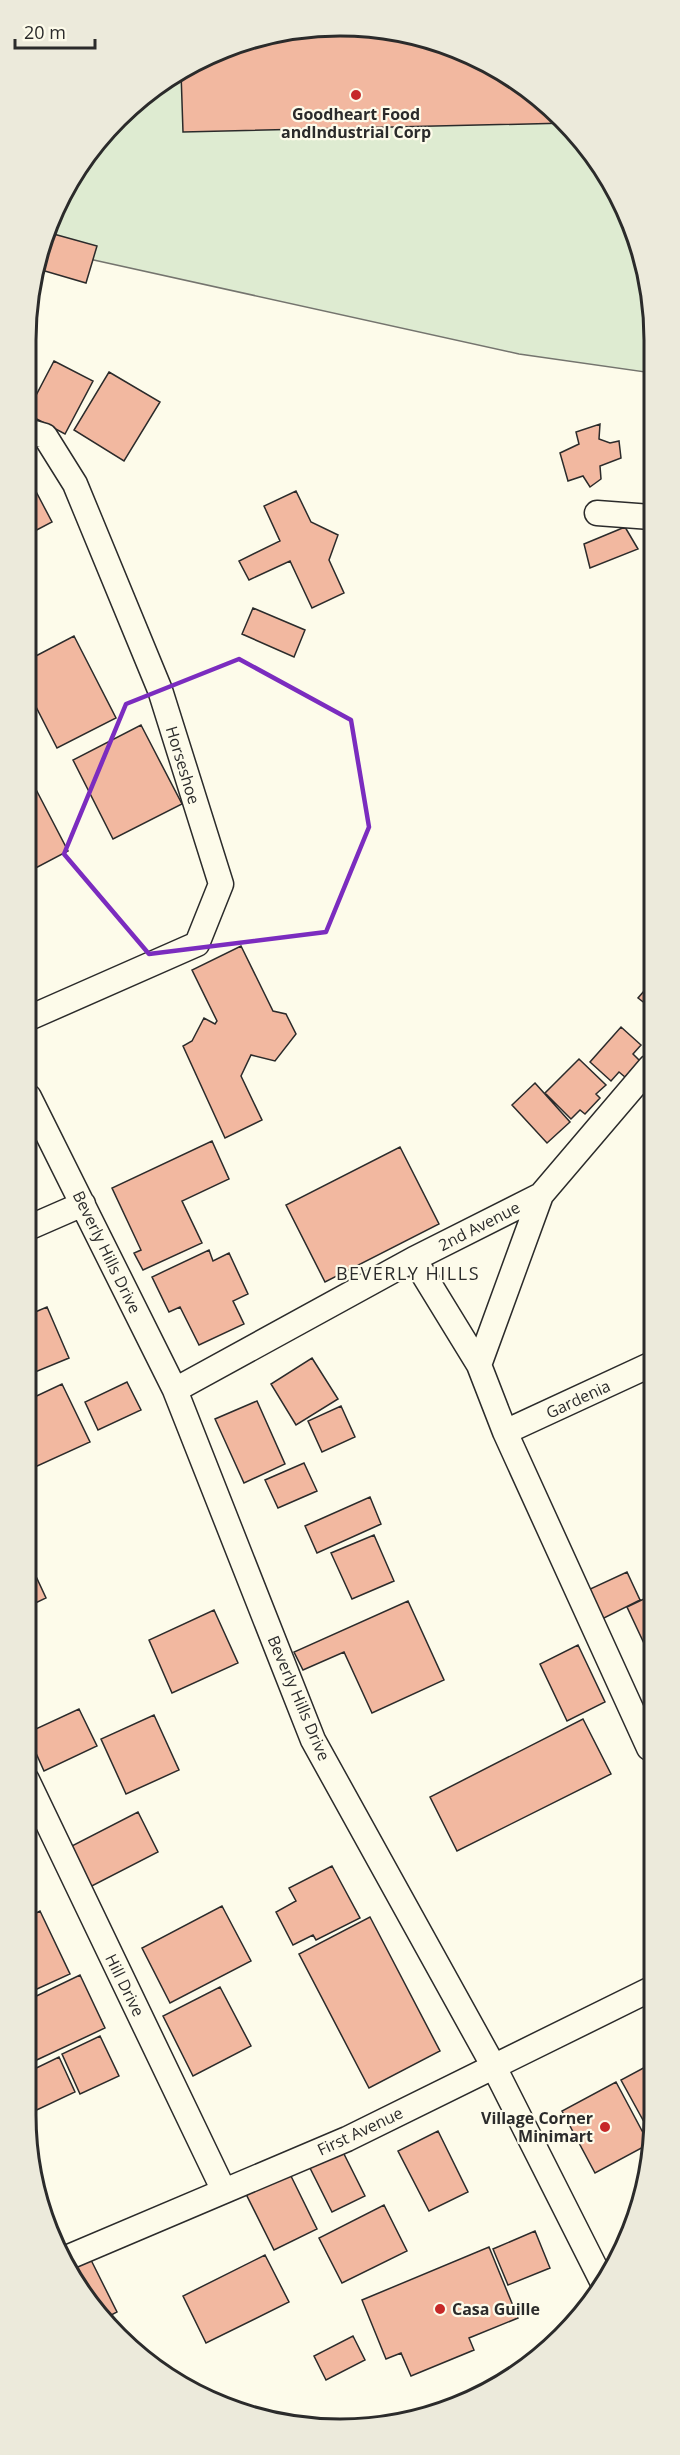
<svg xmlns="http://www.w3.org/2000/svg" width="680" height="2455" viewBox="0 0 680 2455" font-family="'Open Sans',sans-serif">
  <rect width="100%" height="100%" fill="#fdfbea"/>
  <!-- green -->
  <path fill="#deebd1" stroke="#74746e" stroke-width="1.5" d="M401 31 479 58 563 118 622 201 652 299V373L519 354 44 249 78 166 165 79 278 32Z"/>
  <!-- building -->
  <path fill="#f2b8a0" stroke="#2b2b2b" stroke-width="1.5" d="M401 31 479 58 567 123 183 132 181 72 278 32Z
    M50 233 97 246 86 283 38 269Z
    M54 361 93 381 65 434 31 416V405Z
    M109 372 160 402 124 461 74 430Z
    M600 424 599 439 610 443 619 441 621 458 600 466 601 479 590 487 583 476 568 481 560 453 579 444 576 432Z
    M31 482 52 522 31 533Z
    M296 491 311 522 338 535 329 560 344 593 312 608 290 561 249 580 239 561 280 541 264 506Z
    M625 527 638 549 590 568 584 544Z
    M253 608 305 630 294 657 242 634Z
    M74 636 116 718 57 748 30 695V659Z
    M141 725 182 804 113 839 73 760Z
    M30 778 68 851 30 871Z
    M241 946 273 1011 286 1014 296 1034 275 1061 251 1055 241 1076 262 1120 225 1138 183 1046 192 1041 204 1018 215 1024 217 1021 192 970Z
    M651 983V1008L638 998Z
    M621 1027 641 1045 633 1054 640 1061 625 1077 619 1072 611 1081 590 1062Z
    M579 1059 606 1085 596 1094 600 1098 585 1114 580 1110 571 1119 545 1093Z
    M535 1083 570 1122 547 1143 512 1105Z
    M212 1141 229 1179 182 1201 202 1243 143 1270 134 1253 141 1250 112 1188Z
    M400 1147 439 1224 325 1282 286 1205Z
    M209 1250 213 1261 229 1253 248 1294 233 1301 244 1324 199 1345 180 1307 169 1312 152 1277Z
    M47 1307 69 1358 28 1375V1315Z
    M312 1358 338 1399 296 1425 271 1384Z
    M127 1382 141 1410 98 1430 85 1402Z
    M62 1384 90 1442 35 1467 28 1451V1400Z
    M257 1401 285 1464 244 1483 215 1419Z
    M341 1406 355 1437 322 1452 308 1421Z
    M304 1463 317 1491 278 1508 265 1480Z
    M370 1497 381 1524 317 1553 305 1526Z
    M27 1523 36 1542 27 1546Z
    M374 1535 394 1581 352 1599 331 1553Z
    M27 1557 46 1598 27 1607Z
    M627 1572 640 1600 602 1619 588 1590Z
    M650 1596 649 1654 627 1607Z
    M408 1601 444 1680 372 1713 344 1652 303 1670 294 1652Z
    M214 1610 238 1663 172 1693 149 1640Z
    M578 1645 605 1702 567 1721 540 1664Z
    M79 1709 97 1746 44 1771 27 1733Z
    M154 1715 179 1770 126 1794 101 1739Z
    M583 1719 611 1774 457 1851 430 1797Z
    M138 1812 158 1852 84 1890 64 1850Z
    M332 1866 360 1918 316 1940 313 1935 293 1945 276 1912 296 1901 289 1888Z
    M222 1906 251 1961 170 2003 142 1948Z
    M40 1911 70 1974 26 1994V1918Z
    M370 1917 440 2051 369 2088 299 1954Z
    M80 1975 105 2028 26 2065V2001Z
    M220 1987 251 2046 193 2076 163 2016Z
    M100 2036 119 2076 80 2094 62 2054Z
    M59 2057 75 2092 26 2115V2073Z
    M649 2065V2131L621 2080Z
    M616 2082 649 2144 595 2173 562 2111Z
    M438 2131 468 2192 429 2211 398 2151Z
    M342 2150 365 2196 332 2212 309 2166Z
    M288 2170 317 2229 274 2250 245 2192Z
    M384 2205 407 2251 342 2283 319 2238Z
    M535 2231 550 2268 508 2285 493 2249Z
    M489 2247 518 2318 469 2338 474 2350 411 2376 401 2353 386 2359 362 2300Z
    M88 2254 117 2312 102 2320 68 2264Z
    M265 2255 289 2302 206 2343 183 2296Z
    M353 2336 365 2360 326 2380 314 2356Z"/>
  <g fill="none" stroke-linecap="round" stroke-linejoin="round">
    <defs>
      <path id="street" d="M597 513 651 517
        M29 1018 197 944 221 884 160 690 75 484 45 436 31 432
        M29 1097 175 1390 313 1740 494 2067 603 2283
        M28 1228 83 1204
        M414 1259 479 1365 505 1432 649 1748
        M479 1365 541 1195
        M175 1390 414 1259 541 1195 650 1067
        M505 1432 650 1365
        M27 1780 224 2191
        M64 2259 347 2139 649 1990"/>
    </defs>
    <!-- street casing -->
    <use href="#street" stroke="#2b2b2b" stroke-width="27"/>
    <!-- street -->
    <use href="#street" stroke="#fdfbea" stroke-width="24"/>
  </g>
  <!-- marked area -->
  <path fill="none" stroke="#7b2cbf" stroke-width="4.5" stroke-linejoin="round" d="M239 659 351 720 369 827 326 932 149 954 64 854 126 704Z"/>
  <!-- markers -->
  <g fill="#c62828" stroke="#fdfbea" stroke-width="2">
    <circle cx="356" cy="95" r="6"/>
    <circle cx="605" cy="2127" r="6"/>
    <circle cx="440" cy="2309" r="6"/>
  </g>
  <g text-anchor="middle" stroke-width="4.5" stroke-linejoin="round" paint-order="stroke">
    <!-- poi labels -->
    <g font-size="16" font-weight="bold" fill="#2b2b2b" stroke="#fdfbea">
      <text x="356" y="120">Goodheart Food<tspan x="356" dy="18">andIndustrial Corp</tspan></text>
      <text x="593" y="2124" text-anchor="end">Village Corner<tspan x="593" dy="18">Minimart</tspan></text>
      <text x="452" y="2315" text-anchor="start">Casa Guille</text>
    </g>
    <!-- street labels -->
    <g font-size="16" fill="#2b2b2b" stroke="#fdfbea">
      <text transform="translate(183 765) rotate(73)" y="6">Horseshoe</text>
      <text transform="translate(479 1226) rotate(-27)" y="6">2nd Avenue</text>
      <text transform="translate(107 1252) rotate(64)" y="6">Beverly Hills Drive</text>
      <text transform="translate(578 1399) rotate(-25)" y="6">Gardenia</text>
      <text transform="translate(299 1698) rotate(67)" y="6">Beverly Hills Drive</text>
      <text transform="translate(125 1985) rotate(64)" y="6">Hill Drive</text>
      <text transform="translate(360 2131) rotate(-25)" y="6">First Avenue</text>
    </g>
    <!-- neighbourhood labels -->
    <g font-size="18" letter-spacing="1.5" fill="#2b2b2b" stroke="#fdfbea">
      <text x="408" y="1280">BEVERLY HILLS</text>
    </g>
  </g>
  <!-- crop -->
  <path d="M0 0H680V2455H0ZM340 36H340A304 304 0 0 1 644 340V2115A304 304 0 0 1 340 2419H340A304 304 0 0 1 36 2115V340A304 304 0 0 1 340 36Z" fill="#eceadb" fill-rule="evenodd"/>
  <path fill="none" stroke="#2b2b2b" stroke-width="3" d="M340 36H340A304 304 0 0 1 644 340V2115A304 304 0 0 1 340 2419H340A304 304 0 0 1 36 2115V340A304 304 0 0 1 340 36Z"/>
  <!-- scale -->
  <path d="M15 39v9h80v-9" fill="none" stroke="#2b2b2b" stroke-width="3"/>
  <text x="24" y="39" font-size="18" fill="#2b2b2b" stroke="#fdfbea" stroke-width="4.5" paint-order="stroke">20 m</text>
</svg>
